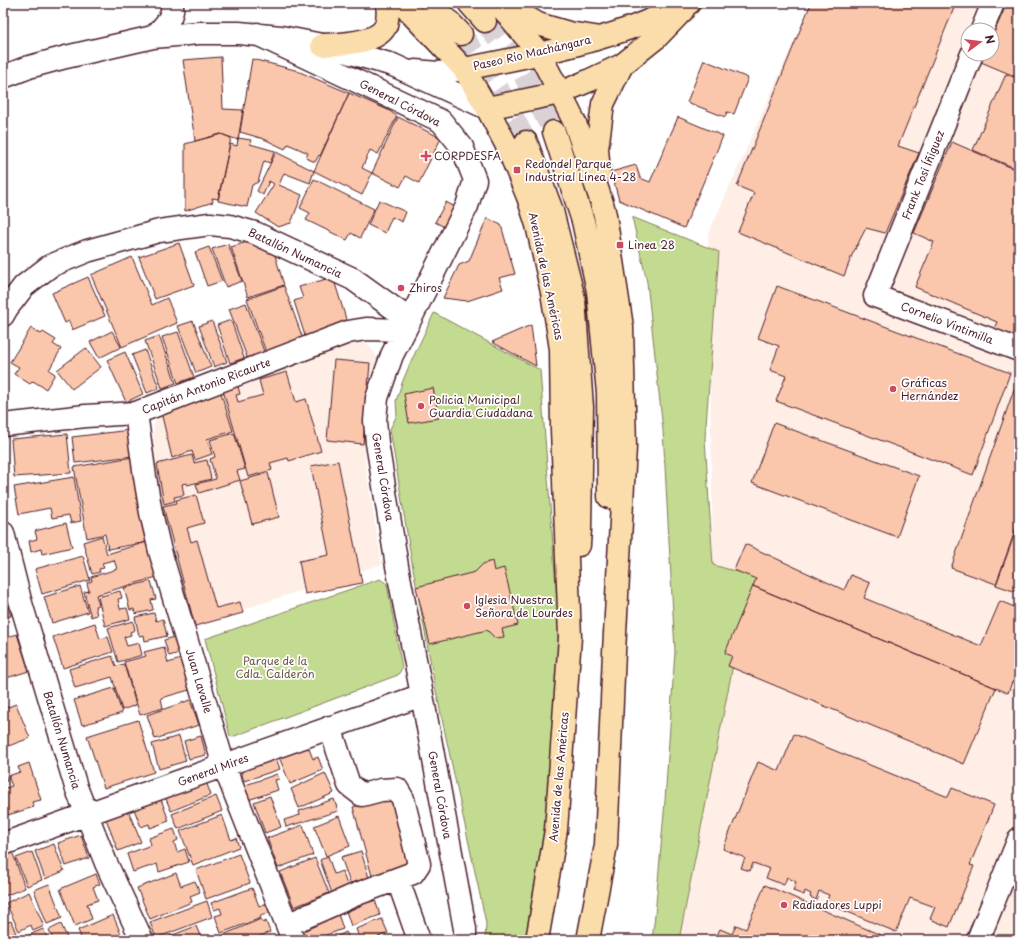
<svg xmlns="http://www.w3.org/2000/svg" width="1022" height="943" viewBox="0 0 1022 943" font-family="'Playpen Sans',sans-serif">
  <rect width="100%" height="100%" fill="#fff"/>
  <filter id="ink" filterUnits="userSpaceOnUse"><feTurbulence type="fractalNoise" baseFrequency=".025" numOctaves="2"/><feDisplacementMap in="SourceGraphic" scale="8" xChannelSelector="R" yChannelSelector="G"/><feConvolveMatrix kernelMatrix="1 2 1 2 8 2 1 2 1" color-interpolation-filters="sRGB"/></filter>
  <g filter="url(#ink)">
    <!-- built -->
    <path fill="#feeee6" fill-rule="evenodd" d="M811 3H1019V940H667L713 565 708 235ZM968 30H992V54H968Z
      M354 340 361 341 369 345 376 355 379 362 368 403 364 445 366 469 382 564 199 624 187 592 174 554 161 502 154 468 153 437 154 425 158 416Z"/>
    <!-- green -->
    <path fill="#c3db91" stroke="#867d5e" d="M632 217 719 252 705 438 713 565 756 577 733 665 679 940H652L655 915 665 801 675 651 663 430 647 282Z
      M434 313 540 370 560 640 547 830 529 940H485L486 923 436 691 412 563 390 429 397 415 396 401 402 383 409 366Z
      M380 579 387 584 402 668 398 675 232 737 230 736 205 639Z"/>
    <!-- building -->
    <path fill="#fbc7ac" stroke="#4a1f2b" d="M811 3H956L898 146 919 153 885 233 866 228 852 255 844 276 738 232 754 193 737 186Z
      M1007 3H1019V78L981 62 985 54H992V37Z
      M221 57 223 109 243 110 238 140 221 134 195 141 183 60Z
      M252 59 295 70 349 93 320 156 319 155 315 162 306 158 308 153 288 144 285 149 264 139 240 132Z
      M704 60 748 78 734 114 727 112 725 117 687 102Z
      M1006 74 1019 79V170L973 150Z
      M349 93 388 110 397 116 378 154 370 150 362 168 372 173 362 195 314 171Z
      M398 117 441 138 419 183 406 176 400 187 372 173Z
      M678 117 723 136 684 228 619 200 611 172 636 165 640 178 650 182Z
      M221 134 231 138 218 199 212 198 213 202 185 211V144Z
      M238 138 251 140 250 144 275 151 270 163 264 161 258 182 252 185 247 207 218 201 230 144 237 146Z
      M952 142 1019 171V326L1011 345 991 336 997 322 915 287 934 242 914 233Z
      M276 152 314 171 310 183 284 173 279 185 302 195 291 223 278 227 256 213 274 184 269 181 263 195 257 191Z
      M314 179 374 209 360 238 351 233 347 240 306 220 310 213 300 208Z
      M379 200 406 212 402 222 392 217 385 233 368 225Z
      M446 202 457 208 446 228 435 222Z
      M487 218 501 225 515 274 499 278 503 289 467 301 443 298 459 265 469 261Z
      M247 242 274 252 284 285 248 297 231 247Z
      M179 243 194 285 155 299 139 257Z
      M228 244 242 281 226 287 212 249Z
      M209 247 222 281 207 286 195 252Z
      M132 257 152 305 167 298 177 323 122 347 91 275Z
      M88 277 105 316 72 330 69 321 65 323 52 293Z
      M333 277 347 322 305 336 294 301 303 298 299 287Z
      M284 286 303 339 266 352 247 299Z
      M777 286 1010 373 973 475 776 401 786 376 770 370 779 346 758 338Z
      M246 303 265 354 248 360 229 309Z
      M231 320 244 358 230 363 217 325Z
      M193 321 211 367 196 373 178 326Z
      M212 321 227 362 214 367 199 326Z
      M531 325 536 366 492 342Z
      M31 328 41 334 43 332 56 340 53 344 61 349 49 370 55 374 46 389 33 381 30 384 14 374 19 367 10 362Z
      M112 331 121 347 99 358 90 342Z
      M178 332 194 377 178 383 162 337Z
      M159 336 176 383 162 388 145 341Z
      M86 348 101 367 72 389 57 370Z
      M145 350 159 388 147 393 132 355Z
      M125 352 143 394 126 402 107 360Z
      M334 360 370 363 363 444 327 440Z
      M287 372 296 402 306 399 321 451 289 461 288 458 270 463 272 470 248 477 222 387 237 383 240 394 236 395 238 402 263 395 259 380Z
      M1017 381H1019V520L996 584 951 568Z
      M433 388 439 418 409 423 404 394Z
      M220 390 233 431 207 439 212 454 195 460 192 451 172 458 161 412Z
      M774 423 919 476 897 537 752 483Z
      M130 430 133 456 75 463 72 437Z
      M234 433 245 469 237 471 240 480 199 493 196 484 216 479 210 459 215 457 210 440Z
      M67 434 71 473 14 477 11 439Z
      M192 455 194 463 207 460 211 479 187 485V483L182 484 184 495 174 497 175 501 164 504 157 464Z
      M133 457 148 542 108 549 105 534 87 538 74 467Z
      M338 461 362 583 305 594 299 561 329 555 311 466Z
      M268 473 279 517 252 524 240 481Z
      M74 477 81 521 71 523 69 515 52 518 50 508 19 514 14 487Z
      M196 495 204 523 187 528 191 542 197 540 216 608 240 602 243 613 195 626 163 506 177 503 176 500Z
      M1019 522V593L996 585Z
      M66 523 72 547 42 554 41 549 31 552 29 541 37 539 35 531Z
      M102 536 107 554 150 541 157 577 96 595 99 605 95 606 97 615 91 617 84 592 89 591 87 583 92 581 91 577 117 569 114 560 102 563 104 568 99 569 100 572 92 574 83 542Z
      M745 544 844 590 851 575 870 583 864 598 981 646 1000 601 1019 609V678L1012 682 1008 693 753 586 756 579 734 570Z
      M83 556 90 580 42 594 35 569Z
      M492 561 494 571 504 568 518 625 502 629 504 637 495 638 487 630 430 644 416 587 475 572 483 564Z
      M151 581 156 599 151 600 153 610 135 614 134 609 130 610 124 588Z
      M80 586 88 612 52 623 44 597Z
      M753 586 996 688 964 764 728 666 732 656 725 653Z
      M120 591 122 598 118 599 120 609 127 608 130 619 105 626 98 597Z
      M3 602V603L7 602 11 616 3 618Z
      M154 613 156 621 163 619 167 636 145 641 144 635 139 636 135 617Z
      M133 621 135 630 130 632 131 635 124 637 127 646 139 643 142 655 118 662 108 628Z
      M95 623 100 639 108 637 113 652 63 668 53 637Z
      M17 634 29 671 3 679V639Z
      M178 636 183 652 169 656 164 640Z
      M164 647 168 663 184 658 193 689 161 698 163 708 140 715 124 662 146 656 144 652Z
      M112 656 116 666 124 664 136 705 122 710 112 677 75 688 69 669Z
      M114 688 122 713 82 725 74 700Z
      M190 700 199 725 155 739 147 715Z
      M16 704 30 738 3 748V709Z
      M138 720 154 772 104 788 87 736Z
      M794 734 948 797 952 788 994 805 970 865 974 866 949 927 930 919 935 907 910 898 896 932 826 903 829 895 819 891 816 900 810 897 811 894 805 891 804 895 793 891 796 882 787 877 784 885 766 878 770 869 753 863 750 871 741 868 745 858 723 849 758 762 779 771Z
      M179 736 186 761 159 769 152 744Z
      M201 736 206 755 189 759 184 741Z
      M306 741 313 759 318 757 323 770 290 784 277 752Z
      M274 753 280 769 244 781 239 765Z
      M29 763 41 800 32 802 34 807 8 815 3 799V789L12 786 8 776 20 772 18 767Z
      M3 766 7 781 3 782Z
      M325 773 334 793 299 808 291 789Z
      M277 774 279 779 275 780 278 790 248 800 243 786Z
      M205 779 211 795 171 811 164 794Z
      M159 794 169 821 150 828 149 824 141 827 132 804Z
      M216 796 222 811 178 829 172 814Z
      M270 796 281 827 265 833 254 802Z
      M391 796 410 867 372 876 353 807Z
      M334 799 338 811 286 827 284 820 300 815 299 811Z
      M128 810 141 842 118 851 106 819Z
      M222 815 231 840 236 838 239 847 193 865 180 831Z
      M339 816 350 846 326 856 314 826Z
      M303 825 313 855 278 868 267 838Z
      M174 829 178 840 174 842 177 852 185 849 189 862 159 872 157 864 133 872 127 854 151 845 149 838Z
      M81 835 89 858 66 866 58 843Z
      M54 844 64 871 45 879 35 851Z
      M11 848 25 888 4 896 3 892V850Z
      M361 851 369 878 350 883 341 857Z
      M32 852 42 880 27 886 16 858Z
      M239 854 250 883 206 899 196 870Z
      M328 856 334 874 342 871 349 890 333 896 320 860Z
      M315 858 329 893 294 907 280 872Z
      M176 873 181 886 195 881 200 892 190 896 192 902 150 919 137 888Z
      M96 874 100 884 93 887 98 900 87 904 92 919 75 926 60 889Z
      M49 884 62 918 47 924 34 890Z
      M765 885 892 940H715L720 929 732 934 736 925 746 929Z
      M252 888 259 906 268 903 272 912 260 916 261 918 221 933 215 916 222 914 220 908 214 910 211 903Z
      M29 892 44 926 33 931 31 925 19 931 6 903Z
      M369 896 370 902 375 900 380 915 351 926 344 905Z
      M207 901 212 917 156 938 150 922Z
      M338 914 343 929 312 940H305L301 928Z
      M113 915 123 939 120 940H82L78 930Z
      M261 919 263 923 266 921 270 932 251 940H225L223 935Z
      M382 919 388 933 371 940H360L356 929Z
      M11 921 17 936 9 939V940H3V924Z
      M61 924 68 940H53L49 930Z
      M196 926 201 938 197 940H160Z
      M43 929 48 940H27L25 937Z
      M346 932 350 940H330Z"/>
    <g fill="none" stroke-linecap="round" stroke-linejoin="round">
      <!-- major-tunnel -->
      <path stroke="#dbd2d5" stroke-width="22" stroke-dasharray="22 11" stroke-linecap="butt" d="M485 21 524 75 554 132
        M461 34 498 89 526 142"/>
      <defs>
        <path id="minor" d="M982 30 993 3
          M257 34 441 121 462 147 475 180 467 206 410 320 392 355 377 398 375 421 377 443 397 566 422 695 465 929V940
          M153 37C159 32 172 19 172 10 173 7 171 5 171 3
          M972 54 875 296 1019 350
          M415 71 438 73 464 69
          M3 77 29 67 66 57 153 37 199 33H239L281 37 322 45 393 65 487 108
          M3 315 7 308 24 286 50 266 87 251 159 231 210 224 230 226 255 233 353 279 410 320
          M136 413 145 477 151 513 160 551 224 766 293 940
          M3 425 86 416 136 413 348 332 366 329 405 330
          M3 533 20 600 76 787 106 863 142 940
          M3 844 422 695
          M398 880 419 940
          M287 925 357 894 413 873 419 864 403 799 397 789 381 790 362 795 349 785 330 727
          M978 940 1019 839"/>
        <path id="major" d="M401 3 464 69 487 108 507 146 528 197 537 225 552 292 561 349 562 429 570 637 556 830 537 940
          M431 3 461 34
          M469 3 485 21
          M498 3 539 53 560 93 575 123 602 203 605 215 622 327 625 447 614 652 606 845 588 940
          M506 5 538 24 569 33 595 37
          M322 45C339 44 379 44 386 25 388 18 388 10 387 3
          M464 69C521 58 578 47 633 27 652 20 670 11 689 3
          M487 108 560 93 588 81 622 65 656 38 683 10
          M554 132 583 221 598 291 608 393 609 497
          M526 142 552 211 574 299 582 407 580 529 579 545
          M599 172 597 149 603 104 622 65"/>
      </defs>
      <!-- minor casing -->
      <use href="#minor" stroke="#4a1f2b" stroke-width="25"/>
      <!-- major casing -->
      <use href="#major" stroke="#4a1f2b" stroke-width="25"/>
      <!-- minor -->
      <use href="#minor" stroke="#fff" stroke-width="22"/>
      <!-- major -->
      <use href="#major" stroke="#faddab" stroke-width="22"/>
    </g>
  </g>
  <!-- markers -->
  <g fill="#d1495b" stroke="#fff" stroke-width="1.5">
    <path d="M424 150h4v4h4v4h-4v4h-4v-4h-4v-4h4z"/>
    <rect x="513" y="166" width="8" height="8" rx="2"/>
    <rect x="616" y="241" width="8" height="8" rx="2"/>
    <circle cx="401" cy="288" r="4"/>
    <circle cx="893" cy="389" r="4"/>
    <circle cx="421" cy="406" r="4"/>
    <circle cx="467" cy="606" r="4"/>
    <circle cx="784" cy="905" r="4"/>
  </g>
  <g text-anchor="middle" stroke-width="3.5" stroke-linejoin="round" paint-order="stroke">
    <!-- street labels -->
    <g font-size="11" fill="#4a1f2b" stroke="#fff">
      <text transform="translate(532 53) rotate(-13)" y="4">Paseo Río Machángara</text>
      <text transform="translate(400 103) rotate(27)" y="4">General Córdova</text>
      <text transform="translate(923 175) rotate(-68)" y="4">Frank Tosi Íñiguez</text>
      <text transform="translate(295 253) rotate(25)" y="4">Batallón Numancia</text>
      <text transform="translate(546 276) rotate(78)" y="4">Avenida de las Américas</text>
      <text transform="translate(947 323) rotate(21)" y="4">Cornelio Vintimilla</text>
      <text transform="translate(206 386) rotate(-21)" y="4">Capitán Antonio Ricaurte</text>
      <text transform="translate(383 477) rotate(81)" y="4">General Córdova</text>
      <text transform="translate(199 681) rotate(73)" y="4">Juan Lavalle</text>
      <text transform="translate(62 740) rotate(73)" y="4">Batallón Numancia</text>
      <text transform="translate(213 770) rotate(-20)" y="4">General Mires</text>
      <text transform="translate(559 777) rotate(-85)" y="4">Avenida de las Américas</text>
      <text transform="translate(440 795) rotate(80)" y="4">General Córdova</text>
    </g>
    <!-- poi labels -->
    <g font-size="11" fill="#4a1f2b" stroke="#fff" text-anchor="start">
      <text x="434" y="160">CORPDESFA</text>
      <text x="525" y="168">Redondel Parque<tspan x="525" dy="13">Industrial Línea 4-28</tspan></text>
      <text x="628" y="249">Linea 28</text>
      <text x="409" y="292">Zhiros</text>
      <text x="901" y="387">Gráficas<tspan x="901" dy="13">Hernández</tspan></text>
      <text x="429" y="404">Policia Municipal<tspan x="429" dy="13">Guardia Ciudadana</tspan></text>
      <text x="475" y="604">Iglesia Nuestra<tspan x="475" dy="13">Señora de Lourdes</tspan></text>
      <text x="792" y="909">Radiadores Luppi</text>
    </g>
    <!-- park labels -->
    <g font-size="11" fill="#6e574a" stroke="#fff">
      <text x="275" y="665">Parque de la<tspan x="275" dy="13">Cdla. Calderón</tspan></text>
    </g>
  </g>
  <!-- margin -->
  <rect width="1022" height="943" fill="none" stroke="#fff" stroke-width="16"/>
  <rect x="8" y="8" width="1006" height="927" fill="none" stroke="#4a1f2b" stroke-width="1.5" filter="url(#ink)"/>
  <!-- north arrow -->
  <g transform="translate(980 42) rotate(75)"><circle r="19" fill="#ffffff" stroke="#b7a5aa"/>
  <path d="M0-3L7 15L0 10L-7 15Z" fill="#d1495b"/>
  <text y="-6" font-size="11" font-weight="bold" text-anchor="middle" fill="#4a1f2b">N</text>
  </g>
</svg>
